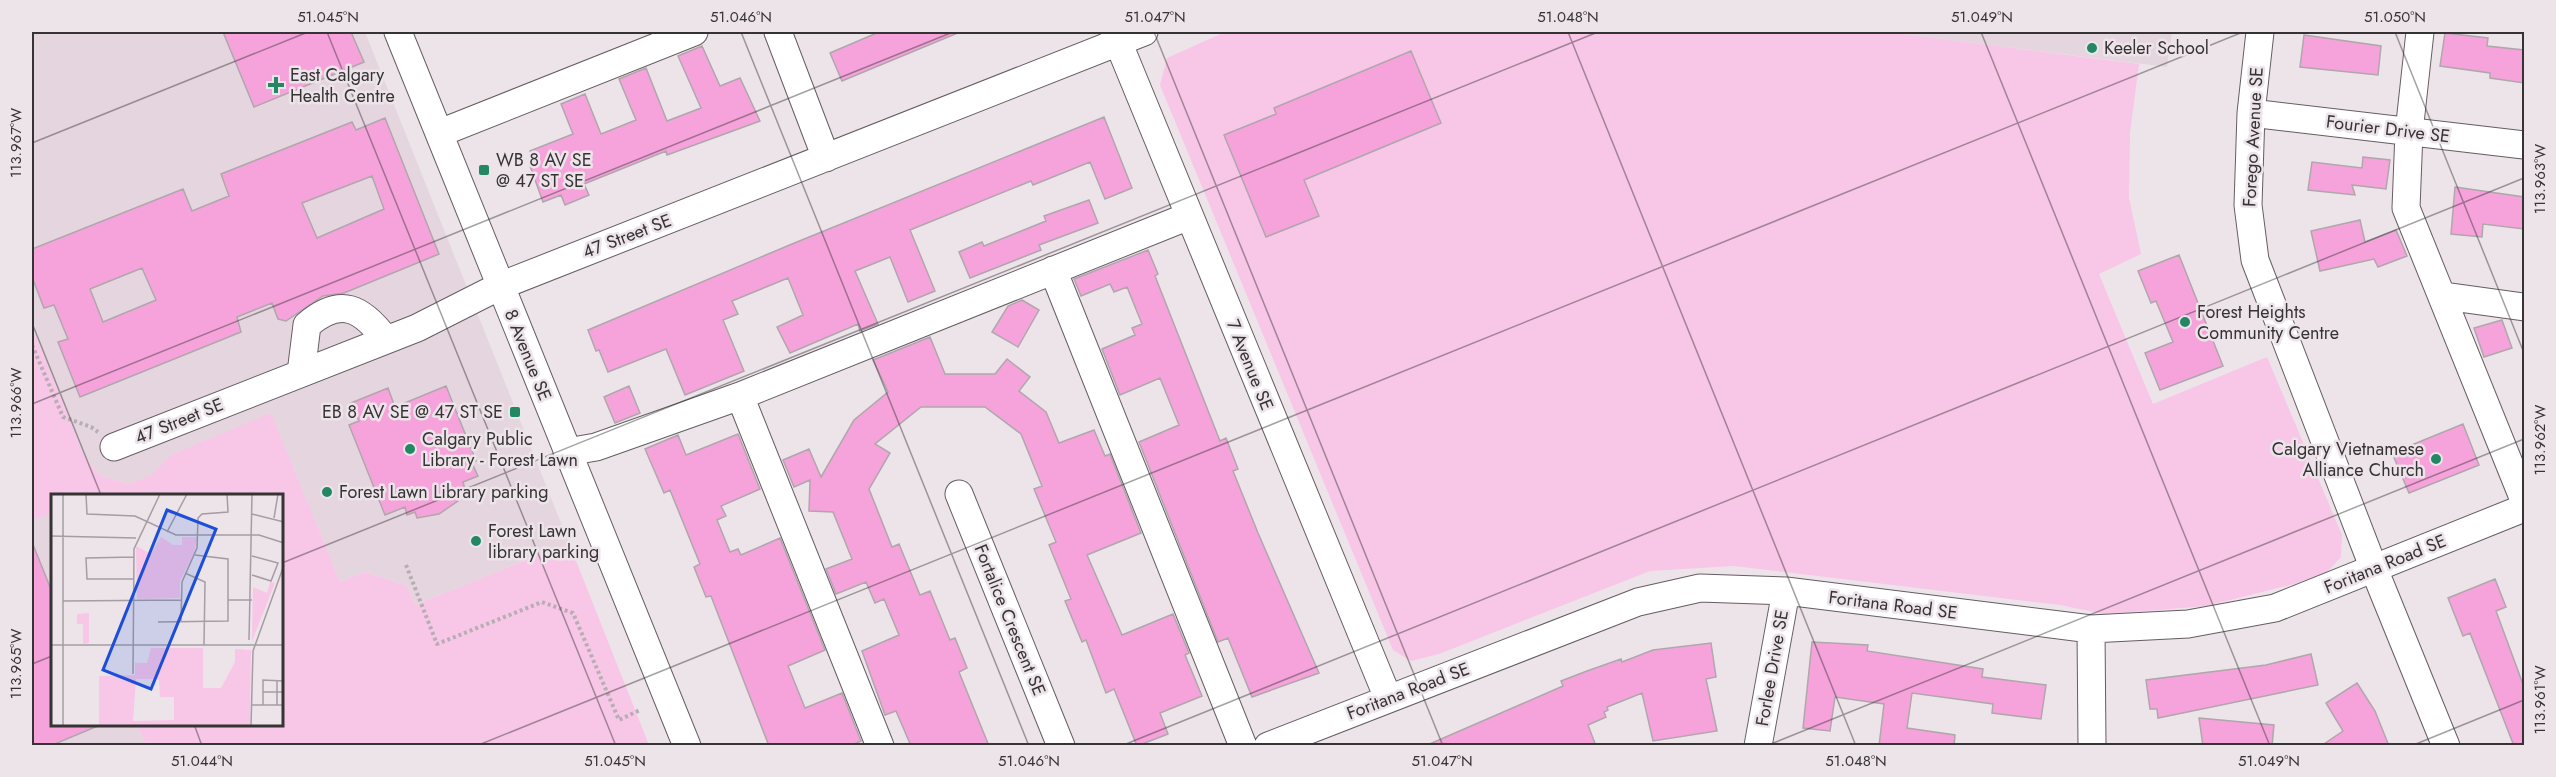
<svg xmlns="http://www.w3.org/2000/svg" width="2556" height="777" viewBox="0 0 2556 777" font-family="Jost,sans-serif">
  <rect width="100%" height="100%" fill="#ede4ea"/>
  <!-- built -->
  <path fill="#e5d5df" d="M32 32H365L569 543 415 605 407 586 365 572 340 582 271 414 171 455 153 475 129 484 101 476 85 458 32 327Z
    M1887 32H2172L2167 67Z
    M52 512V724L137 725 146 745 32 746V520Z"/>
  <!-- green -->
  <path fill="#f8c6e6" d="M1225 32H1887L2139 64 2130 133 2129 198 2141 254 2099 274 2153 404 2267 357 2342 535 2341 557 2327 572 2294 584 2206 606 2145 611 2104 614 2060 605 1734 566 1650 571 1439 654 1411 661 1393 650 1160 85 1167 58Z
    M32 327 85 458 101 476 129 484 152 475 171 455 271 413 340 582 365 572 407 586 415 605 569 543 649 745H146L137 725 282 724V495H52V513L32 520Z"/>
  <!-- building -->
  <path fill="#f6a3db" stroke="#afa7ac" stroke-width="1.5" fill-rule="evenodd" d="M223 32H351L364 62 254 107Z
    M879 32H960L842 81 830 53Z
    M2445 33 2488 38 2487 46 2524 50V83L2490 78V73L2440 66Z
    M2304 35 2381 46 2378 75 2300 67Z
    M702 46 720 86 740 78 760 121 667 155 666 151 584 184 589 195 565 205 561 195 543 202 530 166 535 164 530 151 573 134 561 104 585 94 601 134 636 120 619 79 646 68 667 121 701 108 678 56Z
    M1411 51 1441 123 1304 180 1319 216 1266 237 1224 135 1276 114 1274 108Z
    M1104 117 1132 188 1105 199 1090 162 1033 185 1031 181 910 230 935 291 908 302 890 257 855 271 878 324 860 331 858 324 790 353 777 327 803 315 788 278 732 301 738 314 723 320 744 371 685 395 666 349 608 372 599 350 596 351 588 330 792 244Z
    M385 118 439 254 344 293 323 296 286 321 278 319 272 303 237 317 241 332 80 397 58 342 68 339 54 305 44 308 32 277V249L183 189 192 211 229 196 221 174 352 122 356 130ZM372 176 384 209 317 238 302 203ZM142 268 156 300 103 322 90 289Z
    M2363 157 2390 160 2386 189 2352 185 2355 195 2308 190 2312 162 2362 168Z
    M2455 187 2524 197V229L2483 224 2482 237 2451 234Z
    M1089 200 1098 223 1039 245 1041 250 970 278 959 252 982 242 984 246 1046 221 1044 216Z
    M2360 220 2365 242 2396 230 2407 256 2378 267 2374 259 2320 271 2311 231Z
    M1148 250 1158 274 1155 276 1220 441 1226 438 1238 469 1233 471 1258 533 1319 673 1252 697 1228 638 1218 642 1139 442 1179 425 1160 378 1120 395 1102 349 1135 335 1132 328 1142 324 1127 287 1114 292 1110 284 1081 296 1074 279Z
    M2179 255 2223 366 2160 390 2145 353 2173 342 2156 301 2151 303 2138 271Z
    M1022 300 1039 310 1018 347 992 332 1008 306Z
    M2502 320 2512 348 2484 357 2474 328Z
    M930 337 945 374H995L1007 359 1030 377 1019 391 1046 412 1059 443 1094 430 1105 456 1110 454 1141 533 1087 555 1122 635 1173 614 1189 653 1185 655 1202 696 1160 713 1168 734 1137 746 1114 689 1106 693 1086 640 1082 642 1065 601 1071 599 1049 545 1056 542 1034 489 1042 486 1021 434 985 407H921L875 444 890 453 869 489 892 547 899 544 920 595 930 591 950 640 955 638 967 668 959 672 989 746H911L896 711 885 715 862 651 899 635 884 599 875 603 866 582 836 594 826 569 852 559 833 512 809 511 810 480 794 487 783 460 809 449 821 477 854 420 888 392 873 360Z
    M446 386 476 461 472 463 478 476 463 482 465 489 455 493 458 501 439 514 417 518 415 512 407 515 405 507 385 515 349 425 359 421 351 403 388 388 395 407Z
    M629 386 640 413 615 423 604 397Z
    M2463 424 2479 465 2409 493 2392 453Z
    M738 434 760 489 721 506 726 516 717 520 730 552 738 549 741 555 780 538 825 650 788 666 805 708 842 693 861 741 849 746H769L711 596 706 597 694 567 700 564 670 490 664 493 645 449 678 435 686 455Z
    M32 542 52 592V724L100 725 50 746H32Z
    M2495 579 2506 607 2496 611 2524 687V746H2514L2470 633 2463 636 2448 598Z
    M1812 642 1868 645 1867 651 1983 669 1982 677 2046 685 2041 719 1992 713 1993 704 1912 693 1907 728 1955 735 1954 746H1879L1884 704 1835 697 1830 731 1803 728Z
    M1711 643 1716 677 1706 679 1717 731 1653 741 1642 693 1607 707 1608 710 1604 712 1606 717 1588 725 1596 746H1425L1563 686 1561 681 1587 671 1621 659 1622 662 1653 650Z
    M2311 654 2318 685 2158 718 2157 709H2150L2146 680 2266 665Z
    M2357 683 2375 711 2389 746H2321L2343 731 2326 703Z
    M2199 718 2274 725 2272 746H2203Z"/>
  <g fill="none" stroke-linecap="round" stroke-linejoin="round">
    <defs>
      <path id="minor" d="M398 32 687 746
        M778 32 826 158
        M1114 32 1388 698
        M2260 32 2251 113 2248 205 2255 260 2374 569 2446 746
        M2420 32 2409 132 2406 208 2524 500
        M2251 113 2524 145
        M440 133 694 32
        M1053 270 1243 746
        M2444 296 2524 307
        M301 373 307 325C341 296 362 308 386 340
        M740 396 880 746
        M114 447 417 328 500 286 1144 32
        M567 452 596 447 740 396 1189 216
        M959 494 1061 746
        M2091 629 2092 746
        M1268 746 1638 602 1700 588 1786 591 2091 629 2188 624 2275 608 2524 508
        M1758 746 1786 591"/>
    </defs>
    <!-- minor casing -->
    <use href="#minor" stroke="#645d62" stroke-width="29"/>
    <!-- path -->
    <path stroke="#b5aeb3" stroke-width="4" stroke-dasharray="3 3" stroke-linecap="butt" d="M32 345 63 417 91 427 98 432
      M406 565 437 644 542 602 573 613 619 720 640 710"/>
    <!-- minor -->
    <use href="#minor" stroke="#fff" stroke-width="27"/>
  </g>
  <!-- ticks -->
  <path fill="none" stroke="#363335" stroke-width="1.5" stroke-opacity="0.45" d="M327 32 616 746M741 32 1029 746M1154 32 1443 746M1568 32 1856 746M1981 32 2270 746M2395 32 2524 353M32 143 308 32M32 323 101 495M32 404 953 32M282 563 1598 32M32 664 52 656M194 724 202 746M476 746 2243 32M1121 746 2524 178M1766 746 2524 439M2411 746 2524 700"/>
  <!-- markers -->
  <g fill="#228762" stroke="#ede4ea" stroke-width="2">
    <circle cx="2092" cy="48" r="6"/>
    <path d="M273 76h6v6h6v6h-6v6h-6v-6h-6v-6h6z"/>
    <rect x="478" y="164" width="12" height="12" rx="3"/>
    <circle cx="2185" cy="322" r="6"/>
    <rect x="509" y="406" width="12" height="12" rx="3"/>
    <circle cx="410" cy="449" r="6"/>
    <circle cx="2436" cy="459" r="6"/>
    <circle cx="327" cy="492" r="6"/>
    <circle cx="476" cy="541" r="6"/>
  </g>
  <g text-anchor="middle" stroke-width="5" stroke-linejoin="round" paint-order="stroke">
    <!-- poi labels -->
    <g font-size="18" fill="#363335" stroke="#ede4ea" text-anchor="start">
      <text x="2104" y="54">Keeler School</text>
      <text x="290" y="81">East Calgary<tspan x="290" dy="21">Health Centre</tspan></text>
      <text x="496" y="166">WB 8 AV SE<tspan x="496" dy="21">@ 47 ST SE</tspan></text>
      <text x="2197" y="318">Forest Heights<tspan x="2197" dy="21">Community Centre</tspan></text>
      <text x="503" y="418" text-anchor="end">EB 8 AV SE @ 47 ST SE</text>
      <text x="422" y="445">Calgary Public<tspan x="422" dy="21">Library - Forest Lawn</tspan></text>
      <text x="2424" y="455" text-anchor="end">Calgary Vietnamese<tspan x="2424" dy="21">Alliance Church</tspan></text>
      <text x="339" y="498">Forest Lawn Library parking</text>
      <text x="488" y="537">Forest Lawn<tspan x="488" dy="21">library parking</tspan></text>
    </g>
    <!-- street labels -->
    <g font-size="18" fill="#363335" stroke="#ede4ea">
      <text transform="translate(2388 129) rotate(7)" y="6">Fourier Drive SE</text>
      <text transform="translate(2253 137) rotate(-87)" y="6">Forego Avenue SE</text>
      <text transform="translate(627 236) rotate(-21)" y="6">47 Street SE</text>
      <text transform="translate(528 355) rotate(68)" y="6">8 Avenue SE</text>
      <text transform="translate(1250 365) rotate(68)" y="6">7 Avenue SE</text>
      <text transform="translate(179 421) rotate(-22)" y="6">47 Street SE</text>
      <text transform="translate(2385 564) rotate(-22)" y="6">Foritana Road SE</text>
      <text transform="translate(1893 605) rotate(7)" y="6">Foritana Road SE</text>
      <text transform="translate(1010 620) rotate(68)" y="6">Fortalice Crescent SE</text>
      <text transform="translate(1772 668) rotate(-80)" y="6">Forlee Drive SE</text>
      <text transform="translate(1408 691) rotate(-21)" y="6">Foritana Road SE</text>
    </g>
  </g>
  <!-- overview -->
  <g transform="translate(51 494)">
    <rect width="232" height="232" fill="#ede4ea"/>
    <path d="M110 43 122 51H131V43H146L143 59 129 87V104L86 105 85 52 100 60ZM219 88 224 89 201 147 202 93 216 99ZM38 119V149L32 150V130H26V120ZM100 154H152V194H170L184 168V155L200 156 199 232H48V182L84 181V169H96ZM85 185H108L109 203H123V226L82 227Z" fill="#f8c6e6" fill-rule="evenodd"/>
    <path fill="none" stroke="#a49da2" stroke-width="1.5" d="M35 0 36 20 84 22 125 41H208L233 49M201 20 233 28M223 24 227 0M116 38 136 0M0 42 85 44M134 79 154 88 153 151M201 81 220 87 227 69 201 62M82 85H36L35 64 83 63M177 106H201M12 107 130 106M107 128 177 127V65L144 61M130 128 131 88 146 54 147 24 151 20 177 18 176 0M198 146 201 0M0 151H233M82 180 83 55 109 0M212 198H233M201 211H233M212 211V186L233 187M226 211V186M12 232V0M200 232 202 157 233 71"/>
    <path fill="#1d4ed8" fill-opacity="0.15" stroke="#1d4ed8" stroke-width="3" d="M116 16 165 35 100 195 52 176Z"/>
    <rect width="232" height="232" fill="none" stroke="#363335" stroke-width="3"/>
  </g>
  <!-- border -->
  <rect width="2556" height="777" fill="none" stroke="#ede4ea" stroke-width="66"/>
  <rect x="33" y="33" width="2490" height="711" fill="none" stroke="#363335" stroke-width="2"/>
  <g font-size="15" text-anchor="middle" fill="#363335">
    <text x="328" y="22">51.045°N</text>
    <text x="741" y="22">51.046°N</text>
    <text x="1155" y="22">51.047°N</text>
    <text x="1568" y="22">51.048°N</text>
    <text x="1982" y="22">51.049°N</text>
    <text x="2395" y="22">51.050°N</text>
    <text transform="translate(16 143) rotate(-90)" y="5">113.967°W</text>
    <text transform="translate(2540 179) rotate(-90)" y="5">113.963°W</text>
    <text transform="translate(16 403) rotate(-90)" y="5">113.966°W</text>
    <text transform="translate(2540 440) rotate(-90)" y="5">113.962°W</text>
    <text transform="translate(16 664) rotate(-90)" y="5">113.965°W</text>
    <text transform="translate(2540 700) rotate(-90)" y="5">113.961°W</text>
    <text x="202" y="766">51.044°N</text>
    <text x="615" y="766">51.045°N</text>
    <text x="1029" y="766">51.046°N</text>
    <text x="1442" y="766">51.047°N</text>
    <text x="1856" y="766">51.048°N</text>
    <text x="2269" y="766">51.049°N</text>
  </g>
</svg>
